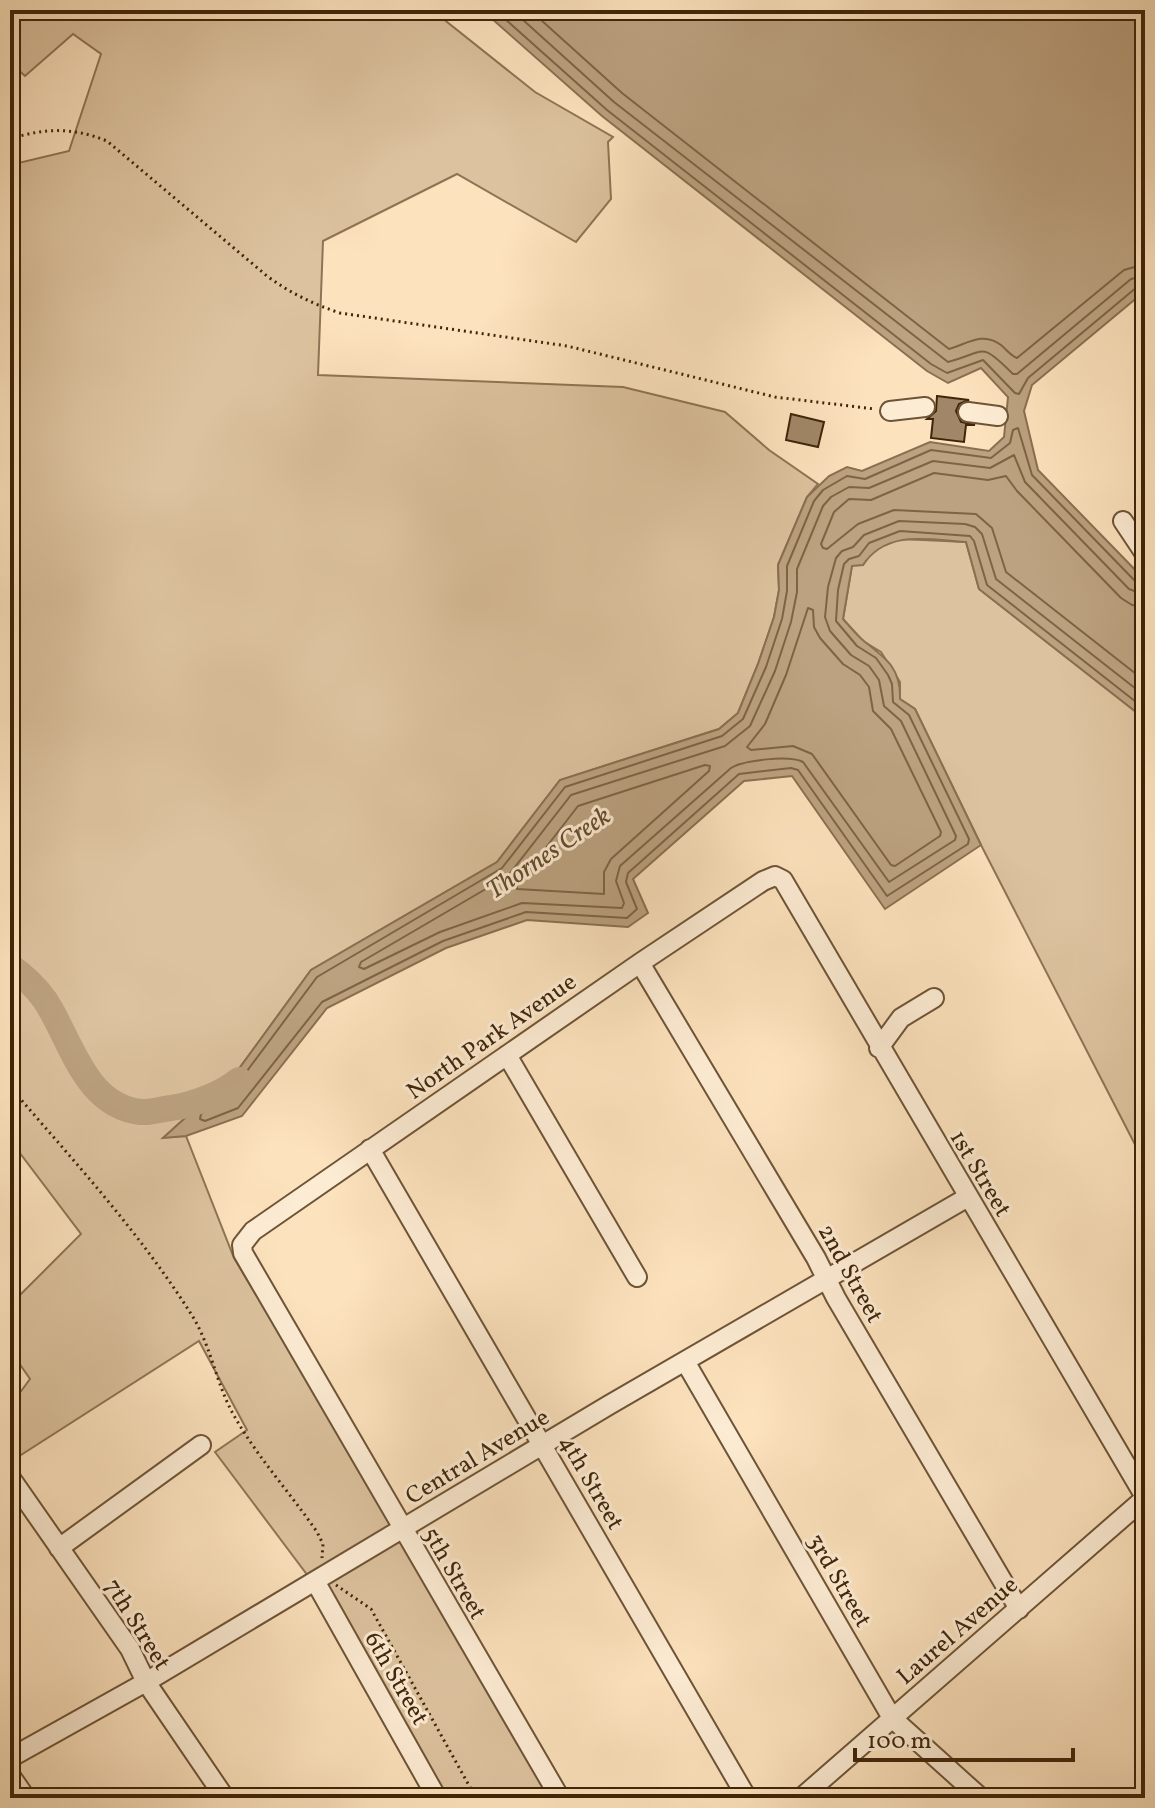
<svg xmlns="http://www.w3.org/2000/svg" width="1155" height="1808" viewBox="0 0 1155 1808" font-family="Vollkorn,serif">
  <rect width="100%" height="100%" fill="#fce2bd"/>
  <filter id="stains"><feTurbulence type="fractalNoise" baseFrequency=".0025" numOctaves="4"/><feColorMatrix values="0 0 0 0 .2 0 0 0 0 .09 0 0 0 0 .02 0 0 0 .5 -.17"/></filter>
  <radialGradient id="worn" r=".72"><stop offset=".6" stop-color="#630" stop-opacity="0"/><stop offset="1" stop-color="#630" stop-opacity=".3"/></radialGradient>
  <!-- green -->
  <path fill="#dcc29e" stroke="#8e7454" stroke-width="2" d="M10 10H432L535 92 613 137 608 142 611 199 576 242 457 174 323 241 318 375 623 387 725 412 769 450 818 484 807 497 778 565 779 590 774 617 758 664 738 713 719 729 560 780 497 862 311 970 238 1070 164 1137 186 1136 234 1258 560 1798H426L314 1584 215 1452 247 1430 199 1341 10 1462V1406L30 1379 10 1350V1305L81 1234 10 1140V165L69 151 101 54 73 34 25 76 16 68Z
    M900 539 966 542 979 589 1145 719V1164L981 845 915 709 900 699V682L881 652 863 641 843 619 852 565H863L873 550Z"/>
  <!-- water -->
  <path fill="#bca280" stroke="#8a7050" stroke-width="2" d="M482 10H1145V291L1032 385 1024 411 1038 470 1145 580V719L979 589 966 542C928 540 887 529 863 565L852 566 843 619C850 627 857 636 865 642 887 659 901 669 900 699L915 709 981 845 885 909 792 776 744 781 633 879 648 913 628 927 527 920 446 948 327 1008 242 1116 186 1136 163 1138 238 1070 311 970 497 862 560 780 719 729 738 713 758 664 774 617 779 590 778 565 807 497 829 476 847 467 862 471 930 442 989 451 1004 437 1008 397 981 368 948 383 927 371 602 116Z"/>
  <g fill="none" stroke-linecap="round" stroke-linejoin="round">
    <!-- shore -->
    <path stroke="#7e6444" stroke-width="2" d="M495 10 607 110 931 364 947 373 983 360 1015 393 1019 394 1028 378 1137 287 1145 286
      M512 10 614 102 948 362C987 352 979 340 1013 374H1017L1131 279 1145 276
      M530 10 622 93 949 349C967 344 983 331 1001 345 1007 350 1010 355 1017 358L1124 270 1145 264
      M1145 585 1136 582 1032 475 1018 428 1013 430 1010 443 991 458 931 450 865 479 847 476 823 490 814 501 787 566V591L782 619 766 667 743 719 722 736 565 787 502 868 317 977 244 1075 201 1114 200 1119 205 1121 238 1108 322 1002 443 941 526 912 627 918 637 909 626 882 628 873 739 774 791 768 798 770 887 896 968 844 969 839 909 715 893 702 892 684 888 675 876 658 857 646 836 621 838 590 844 564 849 559 859 556 869 543 900 531 970 536 974 541 987 585 1145 709
      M1145 595 1129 589 1025 482 1014 455 990 468 933 461 869 488 849 487 831 497 823 506 797 569V592L791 622 775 671 750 726 725 746 571 795 508 876 361 962 359 967 364 969 440 932 522 903 622 908 624 903 616 881 620 866 731 768C744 760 789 755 803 762L889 882 955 840 956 836 901 721 884 706 879 680 869 666 851 655 830 631 825 617 828 587 836 558 842 551 853 547 864 535 899 521 965 524 975 527 982 534 996 579 1145 696
      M1145 607 1132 605 1121 598 1017 491 1006 476 988 480 934 473 871 500 849 499 834 512 821 544 823 548 827 549 858 524 894 510 976 514 992 528 1006 572 1145 681
      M808 608 813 610 814 627 820 638 843 664 860 675 869 687 873 711 891 729 941 832 940 836 895 866 891 865 812 754 793 746 751 750 747 747 765 724 786 675Z
      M705 765 710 766 709 771 611 859 604 872V894L517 889V885L578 806Z"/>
    <!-- river -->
    <path stroke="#bca280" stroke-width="26" d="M10 966C24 976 35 986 45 1000 71 1039 84 1106 141 1112 150 1113 162 1109 171 1108 193 1105 222 1094 239 1080"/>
  </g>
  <!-- building -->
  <path fill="#a18767" stroke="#3f2509" stroke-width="2" d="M937 396 969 400 959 404 956 411 961 422 975 425H966L964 442 931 438 933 419H927L936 411Z
    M791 414 824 422 818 447 786 440Z"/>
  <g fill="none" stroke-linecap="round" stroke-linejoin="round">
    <defs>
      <path id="minor" d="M890 411 925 407
        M968 412 998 416
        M1123 521 1145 554
        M640 963 816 1258 836 1298 1019 1609
        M879 1048 901 1018 934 998
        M507 1055 637 1277
        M370 1149 747 1798
        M686 1363 892 1718 981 1798
        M10 1477 130 1649 146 1682 225 1798
        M59 1548 201 1445
        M315 1581 437 1798
        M10 1758 146 1682 609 1405 968 1197
        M10 1775 26 1798
        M560 1798 243 1253 242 1245 253 1231 640 963 763 881 775 876 783 880 1145 1497
        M801 1798 1145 1498"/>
    </defs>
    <!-- minor casing -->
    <use href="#minor" stroke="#6e5436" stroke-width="22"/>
    <!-- path -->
    <path stroke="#3f2509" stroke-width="3" stroke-dasharray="2 4" stroke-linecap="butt" d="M10 139C44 128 73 127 107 141L267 276C290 293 313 304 340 313L567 346 775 397 875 409
      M10 1087C73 1160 141 1234 193 1317 211 1347 216 1382 232 1412 256 1456 289 1491 317 1532L323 1544 322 1558
      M336 1585 371 1609 476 1798"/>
    <!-- minor -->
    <use href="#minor" stroke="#fdecd4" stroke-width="18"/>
  </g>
  <g text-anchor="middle" stroke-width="6" stroke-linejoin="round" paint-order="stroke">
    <!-- street labels -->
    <g font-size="24" fill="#3f2509" stroke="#fdecd4">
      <text transform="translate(491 1036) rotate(-35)" y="8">North Park Avenue</text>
      <text transform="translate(981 1173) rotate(59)" y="8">1st Street</text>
      <text transform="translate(851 1273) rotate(61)" y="8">2nd Street</text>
      <text transform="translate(477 1456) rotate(-31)" y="8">Central Avenue</text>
      <text transform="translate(592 1482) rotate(60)" y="8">4th Street</text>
      <text transform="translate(455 1573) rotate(60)" y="8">5th Street</text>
      <text transform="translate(840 1580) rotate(60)" y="8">3rd Street</text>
      <text transform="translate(138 1624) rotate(58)" y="8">7th Street</text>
      <text transform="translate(957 1630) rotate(-41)" y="8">Laurel Avenue</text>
      <text transform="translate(397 1678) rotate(60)" y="8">6th Street</text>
    </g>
    <!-- water labels -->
    <g font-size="26" font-style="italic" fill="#644a2d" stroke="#fdecd4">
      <text transform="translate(548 852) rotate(-34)" y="9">Thornes Creek</text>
    </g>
  </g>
  <!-- margin -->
  <rect width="1155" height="1808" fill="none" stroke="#fce2bd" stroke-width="40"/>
  <rect x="12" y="12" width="1131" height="1784" fill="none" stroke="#3f2509" stroke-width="4"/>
  <rect x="20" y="20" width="1115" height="1768" fill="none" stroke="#3f2509" stroke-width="2"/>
  <!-- scale -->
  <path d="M855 1748v12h218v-12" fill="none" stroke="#3f2509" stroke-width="4"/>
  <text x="867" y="1748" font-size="24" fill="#3f2509" stroke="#fdecd4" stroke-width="6" paint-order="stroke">100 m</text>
  <rect width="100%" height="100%" filter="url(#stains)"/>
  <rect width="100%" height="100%" fill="url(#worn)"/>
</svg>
